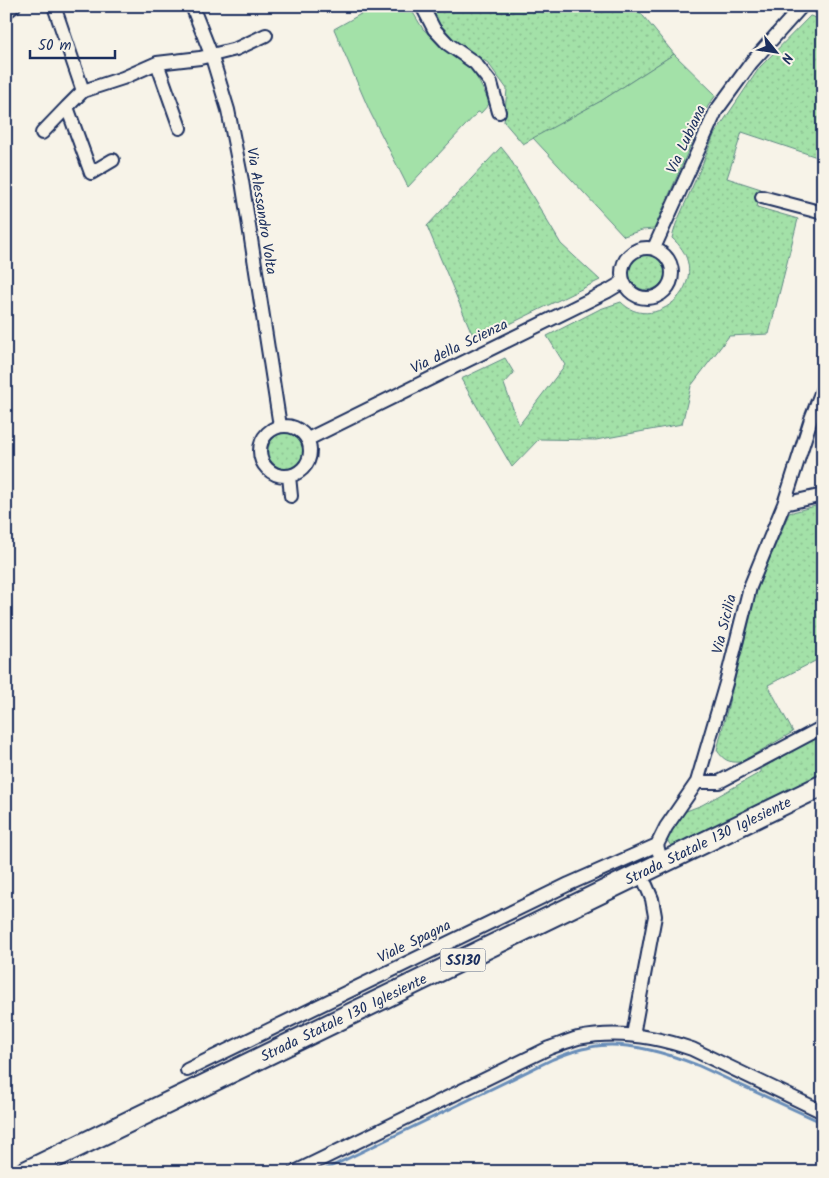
<svg xmlns="http://www.w3.org/2000/svg" width="829" height="1178" viewBox="0 0 829 1178" font-family="Kalam,sans-serif">
  <defs>
    <pattern id="grass-dots" width="8" height="8" patternUnits="userSpaceOnUse" patternTransform="scale(1.25)"><rect width="8" height="8" fill="#a3e1a8"/><path d="M2 2h.1M6 6h.1" fill="none" stroke="#8cc193" stroke-width="1.8" stroke-linecap="round"/></pattern>
  </defs>
  <rect width="100%" height="100%" fill="#f7f3e8"/>
  <filter id="ink" filterUnits="userSpaceOnUse"><feTurbulence type="fractalNoise" baseFrequency=".02" numOctaves="2"/><feDisplacementMap in="SourceGraphic" scale="10" xChannelSelector="R" yChannelSelector="G"/><feConvolveMatrix kernelMatrix="1 2 1 2 8 2 1 2 1" color-interpolation-filters="sRGB"/></filter>
  <g filter="url(#ink)">
    <!-- grass -->
    <path fill="url(#grass-dots)" stroke="#5f8883" d="M430 6H635L674 54 601 101 523 144 504 122 507 89 488 63 447 36 437 23Z
      M810 16 823 20V159L742 132 727 178 761 189 757 207 798 219 769 334 729 336 691 386 682 424 596 440 539 439 512 467 461 379 505 358 514 373 504 384 519 425 565 365 547 336 600 309 621 302C655 337 719 279 672 238L676 224 702 165 714 135 760 67Z
      M501 147 509 157 561 244 600 280 475 341 427 226Z
      M629 272a18 18 0 1 1 36 0a18 18 0 1 1-36 0Z
      M268 451a18 18 0 1 1 36 0a18 18 0 1 1-36 0Z
      M823 504V657L768 685 793 732 741 762C729 763 723 760 717 750L758 587 789 513Z
      M823 733V778L672 848 666 838 681 813 702 805 761 772V769Z"/>
    <!-- garden -->
    <path fill="#a3e1a8" stroke="#5f8883" d="M375 6H409L423 29 474 72 490 103 481 113 478 112 408 187 370 112 334 29Z
      M674 54 716 95 708 106 654 229 642 230 624 236 533 138 601 101Z"/>
    <g fill="none" stroke-linecap="round" stroke-linejoin="round">
      <!-- stream -->
      <path stroke="#678db9" stroke-width="3" d="M320 1172 553 1059C564 1055 575 1050 587 1048 620 1039 666 1053 697 1065L823 1123"/>
      <defs>
        <path id="minor" d="M54 6 83 91
          M192 6 211 54 228 110 242 181 280 426
          M422 6 434 29 448 44 475 63 491 83 499 112
          M818 6 823 8
          M6 12 14 6
          M157 63 180 128
          M42 133 67 107
          M113 160 91 173 67 107 83 91 123 78 157 63 200 58 236 49 266 35
          M762 197 823 213
          M622 273a25 25 0 1 1 50 0a25 25 0 1 1-50 0Z
          M654 248 716 111 751 63 802 6
          M260 451a25 25 0 1 1 50 0a25 25 0 1 1-50 0Z
          M308 439 608 291 623 282
          M289 476 291 496
          M784 504 823 495
          M697 782H719L823 727
          M659 853 657 845 666 827 697 782 726 683 750 587 784 504 811 419 823 388
          M633 1035 655 916 652 899 646 885
          M187 1070 569 884 657 845
          M295 1172 549 1048C558 1045 568 1041 578 1038 616 1030 655 1036 692 1049L823 1112"/>
        <g id="primary">
          <path id="s1" d="M25 1172 823 785"/>
        </g>
      </defs>
      <!-- minor casing -->
      <use href="#minor" stroke="#1b2f5e" stroke-width="16"/>
      <!-- primary casing -->
      <use href="#primary" stroke="#1b2f5e" stroke-width="24"/>
      <!-- minor -->
      <use href="#minor" stroke="#f7f3e8" stroke-width="12"/>
      <!-- primary -->
      <use href="#primary" stroke="#f7f3e8" stroke-width="20"/>
    </g>
  </g>
  <g text-anchor="middle" stroke-width="4" stroke-linejoin="round" paint-order="stroke">
    <!-- shield labels -->
    <rect fill="#f7f3e8" stroke="#5d6a87" stroke-width="1" x="440.5" y="948.5" width="45" height="23" rx="4"/>
    <g font-size="14" font-weight="bold" fill="#1b2f5e">
      <text x="463" y="965">SS130</text>
    </g>
    <!-- street labels -->
    <g font-size="15" fill="#1b2f5e" stroke="#f7f3e8">
      <text transform="translate(686 139) rotate(-65)" y="5">Via Lubiana</text>
      <text transform="translate(262 211) rotate(81)" y="5">Via Alessandro Volta</text>
      <text transform="translate(459 346) rotate(-26)" y="5">Via della Scienza</text>
      <text transform="translate(724 624) rotate(-76)" y="5">Via Sicilia</text>
      <text dy="5" stroke="none"><textPath href="#s1" startOffset="759">Strada Statale 130 Iglesiente</textPath></text>
      <text transform="translate(414 941) rotate(-26)" y="5">Viale Spagna</text>
      <text dy="5" stroke="none"><textPath href="#s1" startOffset="354">Strada Statale 130 Iglesiente</textPath></text>
    </g>
  </g>
  <!-- margin -->
  <rect width="829" height="1178" fill="none" stroke="#f7f3e8" stroke-width="25"/>
  <rect x="12" y="12" width="804" height="1153" fill="none" stroke="#1b2f5e" stroke-width="2" filter="url(#ink)"/>
  <!-- north arrow -->
  <g transform="translate(776 52) rotate(120)" stroke="#f7f3e8" stroke-width="4" paint-order="stroke">
  <path d="M0-4L9 19L0 12L-9 19Z" fill="#1b2f5e"/>
  <text y="-8" font-size="14" font-weight="bold" text-anchor="middle" fill="#1b2f5e">N</text>
  </g>
  <!-- scale -->
  <path d="M30 50v8h85v-8" fill="none" stroke="#1b2f5e" stroke-width="2.5"/>
  <text x="38" y="50" font-size="15" fill="#1b2f5e" stroke="#f7f3e8" stroke-width="4" paint-order="stroke">50 m</text>
</svg>
